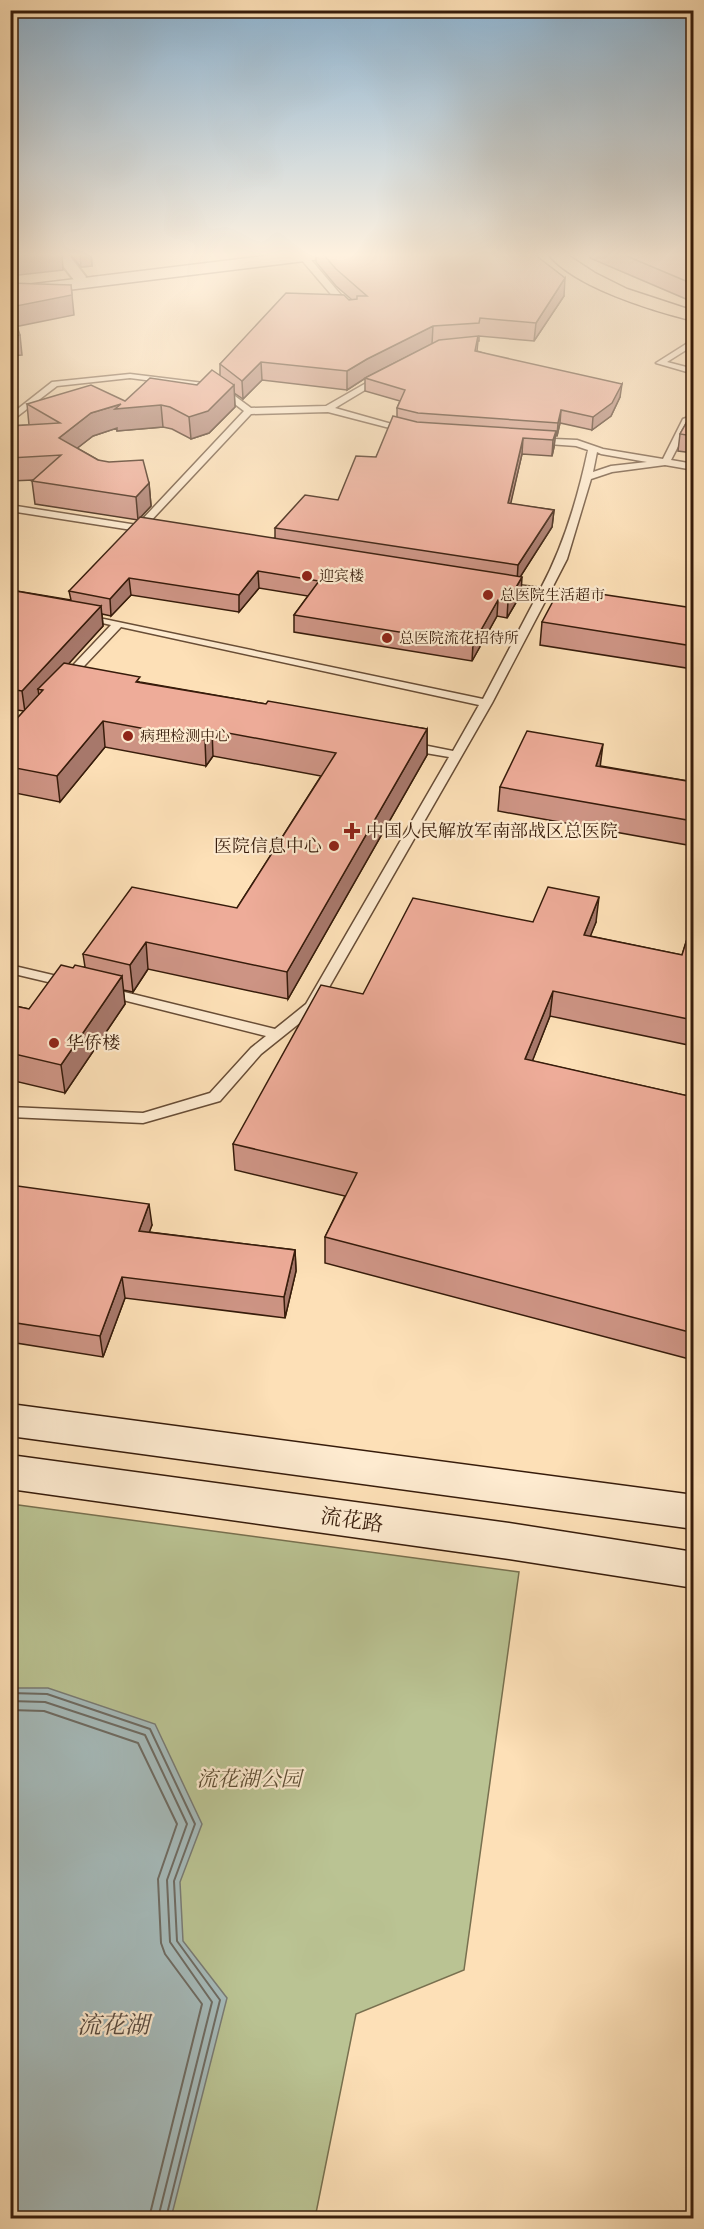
<svg xmlns="http://www.w3.org/2000/svg" width="704" height="2229" viewBox="0 0 704 2229" font-family="'Gentium Book Plus','Noto Serif SC',serif">
  <rect width="100%" height="100%" fill="#fde0b7"/>
  <filter id="stains"><feTurbulence type="fractalNoise" baseFrequency=".00333" numOctaves="4"/><feColorMatrix values="0 0 0 0 .2 0 0 0 0 .09 0 0 0 0 .02 0 0 0 .5 -.17"/></filter>
  <radialGradient id="worn" r=".72"><stop offset=".6" stop-color="#630" stop-opacity="0"/><stop offset="1" stop-color="#630" stop-opacity=".3"/></radialGradient>
  <!-- green -->
  <path fill="#bac393" stroke="#78704f" stroke-width="1.5" d="M11 1504 519 1572 464 1970 356 2014 315 2218H11Z"/>
  <!-- water -->
  <path fill="#a5baba" stroke="#797b74" stroke-width="1.5" d="M11 1688H48L155 1724 202 1824 180 1882 183 1941 227 1998 171 2218H11Z"/>
  <g fill="none" stroke-linecap="round" stroke-linejoin="round">
    <!-- shore -->
    <path stroke="#6e6b62" stroke-width="2" d="M10 1693 47 1694 150 1729 195 1824 174 1881 177 1941 220 2000 166 2218
      M10 1701 45 1702 145 1735 187 1824 167 1880 170 1942 212 2002 158 2218
      M10 1710 44 1711 138 1743 177 1824 158 1879 161 1943 165 1954 202 2004 149 2218"/>
    <defs>
      <path id="lane" d="M300 254H306L353 309V313H347L300 258Z
        M694 339V345L667 362 694 369V374L656 363Z
        M130 374 220 385 251 408 326 406 382 374 386 376 385 378 335 408 413 430 409 433 328 412 251 414 146 526 150 527V531H141L134 536 129 533 132 530 10 511V505L137 525 244 411 215 389 130 378 57 386 10 422V415L52 382Z
        M694 415V420L691 421 671 460 694 464V470L665 465 612 472 591 479 567 559 550 592 492 703 316 1010 261 1054 220 1101 143 1123 10 1117V1107L143 1113 210 1093 251 1048 266 1036 99 994 97 991 99 988 104 987 275 1029 306 1004 449 757 408 750 402 746 408 742 453 751 479 705 121 627 68 683H60V679L111 625 80 618V614L483 699 538 594 502 589 497 586 502 583 541 588C564 545 578 497 588 450L576 446 534 443 531 442V438L577 440 603 449 663 459 683 419ZM597 452 601 454 647 462 611 466 593 472Z
        M10 965 74 980 76 983 69 987 10 973Z"/>
      <path id="street" d="M54 254H68L86 277 84 280H74Z"/>
      <path id="secondary" d="M281 254H329L321 259 10 297V287Z
        M10 1404 694 1495V1529L10 1436Z
        M10 1455 509 1523 694 1552V1588L509 1559 10 1489Z"/>
      <path id="primary" d="M548 254H566L595 273 627 289 694 311V321C653 311 574 287 548 254Z"/>
    </defs>
    <!-- lane casing -->
    <use href="#lane" stroke="#684d36" stroke-width="3"/>
    <!-- street casing -->
    <use href="#street" stroke="#684d36" stroke-width="4"/>
    <!-- secondary casing -->
    <use href="#secondary" stroke="#371c0b" stroke-width="3"/>
    <!-- primary casing -->
    <use href="#primary" stroke="#371c0b" stroke-width="3"/>
    <!-- lane -->
    <use href="#lane" fill="#feebd0" fill-rule="evenodd"/>
    <!-- street -->
    <use href="#street" fill="#feebd0" fill-rule="evenodd"/>
    <!-- secondary -->
    <use href="#secondary" fill="#feebd0" fill-rule="evenodd"/>
    <!-- primary -->
    <use href="#primary" fill="#fde0b7" fill-rule="evenodd"/>
  </g>
  <!-- wall -->
  <path fill="#cd9484" stroke="#371c0b" stroke-width="1.5" d="M70 254H91L92 266 81 267Z
    M316 254H534L564 296 534 341 479 336V341H478L477 351 620 397 611 416 592 430 560 423 557 436H555L554 447 552 456 522 454 510 504 554 510 552 527 520 577 521 594 507 618 497 616 472 661 294 632V615L308 596 259 588 239 612 131 595 111 616 102 614 103 626 68 664 140 682 266 704 427 729V755L288 999 148 969 133 992 123 990 125 1004 65 1093 10 1080V1005L29 1009 73 968 85 967 83 954 237 908 321 776 213 756 206 766 105 747 60 802 10 792V726L24 711 10 709V590L71 600 69 591 275 538V528L338 500 376 457 397 417V408L400 401 365 391V378L367 377 347 390 262 380 243 399 234 393 235 407 209 433 191 439 172 429 163 427 117 431V428L93 436 77 448 98 460 149 483 151 506 138 520 35 504 32 481 34 480 10 481V426L29 425 27 404 125 401 197 385 220 375V364L349 300 351 299 336 286 316 262Z
    M590 254H693V302L590 258Z
    M693 333V355L688 353 690 335Z
    M693 411V453L678 451 680 434Z
    M693 608V669L540 645 542 622Z
    M601 766 693 782V846L498 811 500 787Z
    M693 920V1046L550 1016 532 1061 693 1097V1360L325 1263V1237L345 1196 235 1170 233 1144 363 994 533 922H596L590 936 682 955Z
    M10 1185 152 1225 149 1232 295 1250 296 1271 285 1318 125 1298 103 1357 10 1342Z"/>
  <!-- shaded-wall -->
  <path fill="#a7786b" stroke="#371c0b" stroke-width="1.5" d="M35 254H62L63 270 10 276V257Z
    M80 254H91L92 266 81 267Z
    M565 278 564 296 534 341 536 323Z
    M71 285 74 315 14 327 11 307Z
    M433 326 432 344 367 377 347 390V371L367 359Z
    M20 335 22 355 10 356V336Z
    M261 362 262 380 243 399 242 381Z
    M622 384 620 397 611 416 592 430 593 417Z
    M234 385 235 407 209 433 191 439 189 417Z
    M121 404 161 405 163 427 117 431V428L93 436 62 460 59 438 91 413Z
    M561 410 560 423 557 436 558 423Z
    M556 431 554 447 552 456 553 440Z
    M523 438 522 454 507 520 508 503Z
    M149 483 151 506 138 520 136 497Z
    M554 510 552 527 517 582 518 565Z
    M258 571 259 588 239 612V595Z
    M522 577 521 594 507 618 508 601Z
    M129 578 131 595 111 616 110 599Z
    M498 600 497 616 472 661 473 644Z
    M101 606 103 626 43 692V690L38 689 39 696 25 712 22 691Z
    M103 721 105 747 60 802 57 776Z
    M427 729V755L288 999 287 972Z
    M212 730 213 756 206 766 205 740Z
    M603 744 600 768 596 766Z
    M599 897 596 922 581 960 584 935Z
    M146 942 148 969 133 992 130 965Z
    M122 976 125 1004 65 1093 61 1065Z
    M553 991 550 1016 523 1085 525 1059Z
    M149 1204 152 1225 142 1252 139 1231Z
    M295 1250 296 1271 285 1318 284 1297Z
    M122 1277 125 1298 103 1357 100 1336Z"/>
  <!-- building -->
  <path fill="#eeac99" stroke="#371c0b" stroke-width="1.5" d="M10 254H35L10 257Z
    M323 254H534L565 278 536 323 480 318 479 323 433 326 367 359 347 371 261 362 242 381 220 364 286 293 344 295 349 300 357 299V296H367L336 269Z
    M622 254H693V284Z
    M10 283 71 285 72 295 11 307 20 335 10 336Z
    M478 336 475 351 622 384 612 403 593 417 561 410 558 423 418 413 397 408 405 390 365 378 439 340Z
    M212 370 234 385 208 411 189 417 170 407 161 405 115 409 121 404 91 413 59 438 98 460 109 462 143 460 149 483 136 497 32 481 61 455 10 458V426L60 423 27 404 91 385 125 401 150 378 197 385Z
    M693 411V436L680 434Z
    M393 416 417 422 556 431 553 440 523 438 508 503 554 510 518 565 275 528 305 495 338 500 356 456 376 457Z
    M140 517 522 577 508 601 498 600 473 644 294 615 319 581 258 571 239 595 129 578 110 599 69 591Z
    M560 588 693 608V646L542 622Z
    M10 590 101 606 22 691 10 689Z
    M64 663 140 677 136 682 266 704 268 701 427 729 287 972 146 942 130 965 83 954 132 887 237 908 336 753 212 730 205 740 103 721 57 776 10 767V726L43 690 38 689Z
    M527 731 603 744 596 766 693 782V821L500 787Z
    M548 887 599 897 584 935 682 955 693 920V1020L553 991 525 1059 693 1097V1333L325 1237 357 1173 233 1144 321 985 363 994 413 898 533 922Z
    M61 965 73 968 75 965 122 976 61 1065 10 1053V1005L29 1009Z
    M10 1185 149 1204 139 1231 295 1250 284 1297 122 1277 100 1336 10 1322Z"/>
  <!-- sky -->
  <linearGradient id="sky" x2="0" y2="1"><stop stop-color="#8db6d6"/><stop offset="0.45" stop-color="#fef1df"/><stop offset="1" stop-color="#fef1df" stop-opacity="0"/></linearGradient>
  <rect width="704" height="566" fill="url(#sky)"/>
  <!-- markers -->
  <g fill="#8f2418" stroke="#feebd0" stroke-width="2">
    <circle cx="307" cy="576" r="6"/>
    <circle cx="488" cy="595" r="6"/>
    <circle cx="387" cy="638" r="6"/>
    <circle cx="128" cy="736" r="6"/>
    <path d="M349 822h6v6h6v6h-6v6h-6v-6h-6v-6h6z"/>
    <circle cx="334" cy="846" r="6"/>
    <circle cx="54" cy="1043" r="6"/>
  </g>
  <g text-anchor="middle" stroke-width="4.5" stroke-linejoin="round" paint-order="stroke">
    <!-- far-poi labels -->
    <g font-size="15" fill="#371c0b" stroke="#feebd0" text-anchor="start">
      <text x="319" y="581">迎宾楼</text>
      <text x="500" y="600">总医院生活超市</text>
      <text x="399" y="643">总医院流花招待所</text>
      <text x="140" y="741">病理检测中心</text>
    </g>
    <!-- poi labels -->
    <g font-size="18" fill="#371c0b" stroke="#feebd0" text-anchor="start">
      <text x="366" y="837">中国人民解放军南部战区总医院</text>
      <text x="322" y="852" text-anchor="end">医院信息中心</text>
      <text x="66" y="1049">华侨楼</text>
    </g>
    <!-- near-street labels -->
    <g font-size="21" fill="#371c0b" stroke="#feebd0">
      <text transform="translate(352 1520) rotate(8)" y="7">流花路</text>
    </g>
    <!-- near-park labels -->
    <g font-size="21" font-style="italic" fill="#5e4e34" stroke="#feebd0">
      <text x="249" y="1786">流花湖公园</text>
    </g>
    <!-- near-water labels -->
    <g font-size="24" font-style="italic" fill="#584b40" stroke="#feebd0">
      <text x="113" y="2033">流花湖</text>
    </g>
  </g>
  <!-- margin -->
  <rect width="704" height="2229" fill="none" stroke="#fde0b7" stroke-width="36"/>
  <rect x="12" y="12" width="680" height="2205" fill="none" stroke="#371c0b" stroke-width="3"/>
  <rect x="18" y="18" width="668" height="2193" fill="none" stroke="#371c0b" stroke-width="1.5"/>
  <rect width="100%" height="100%" filter="url(#stains)"/>
  <rect width="100%" height="100%" fill="url(#worn)"/>
</svg>
